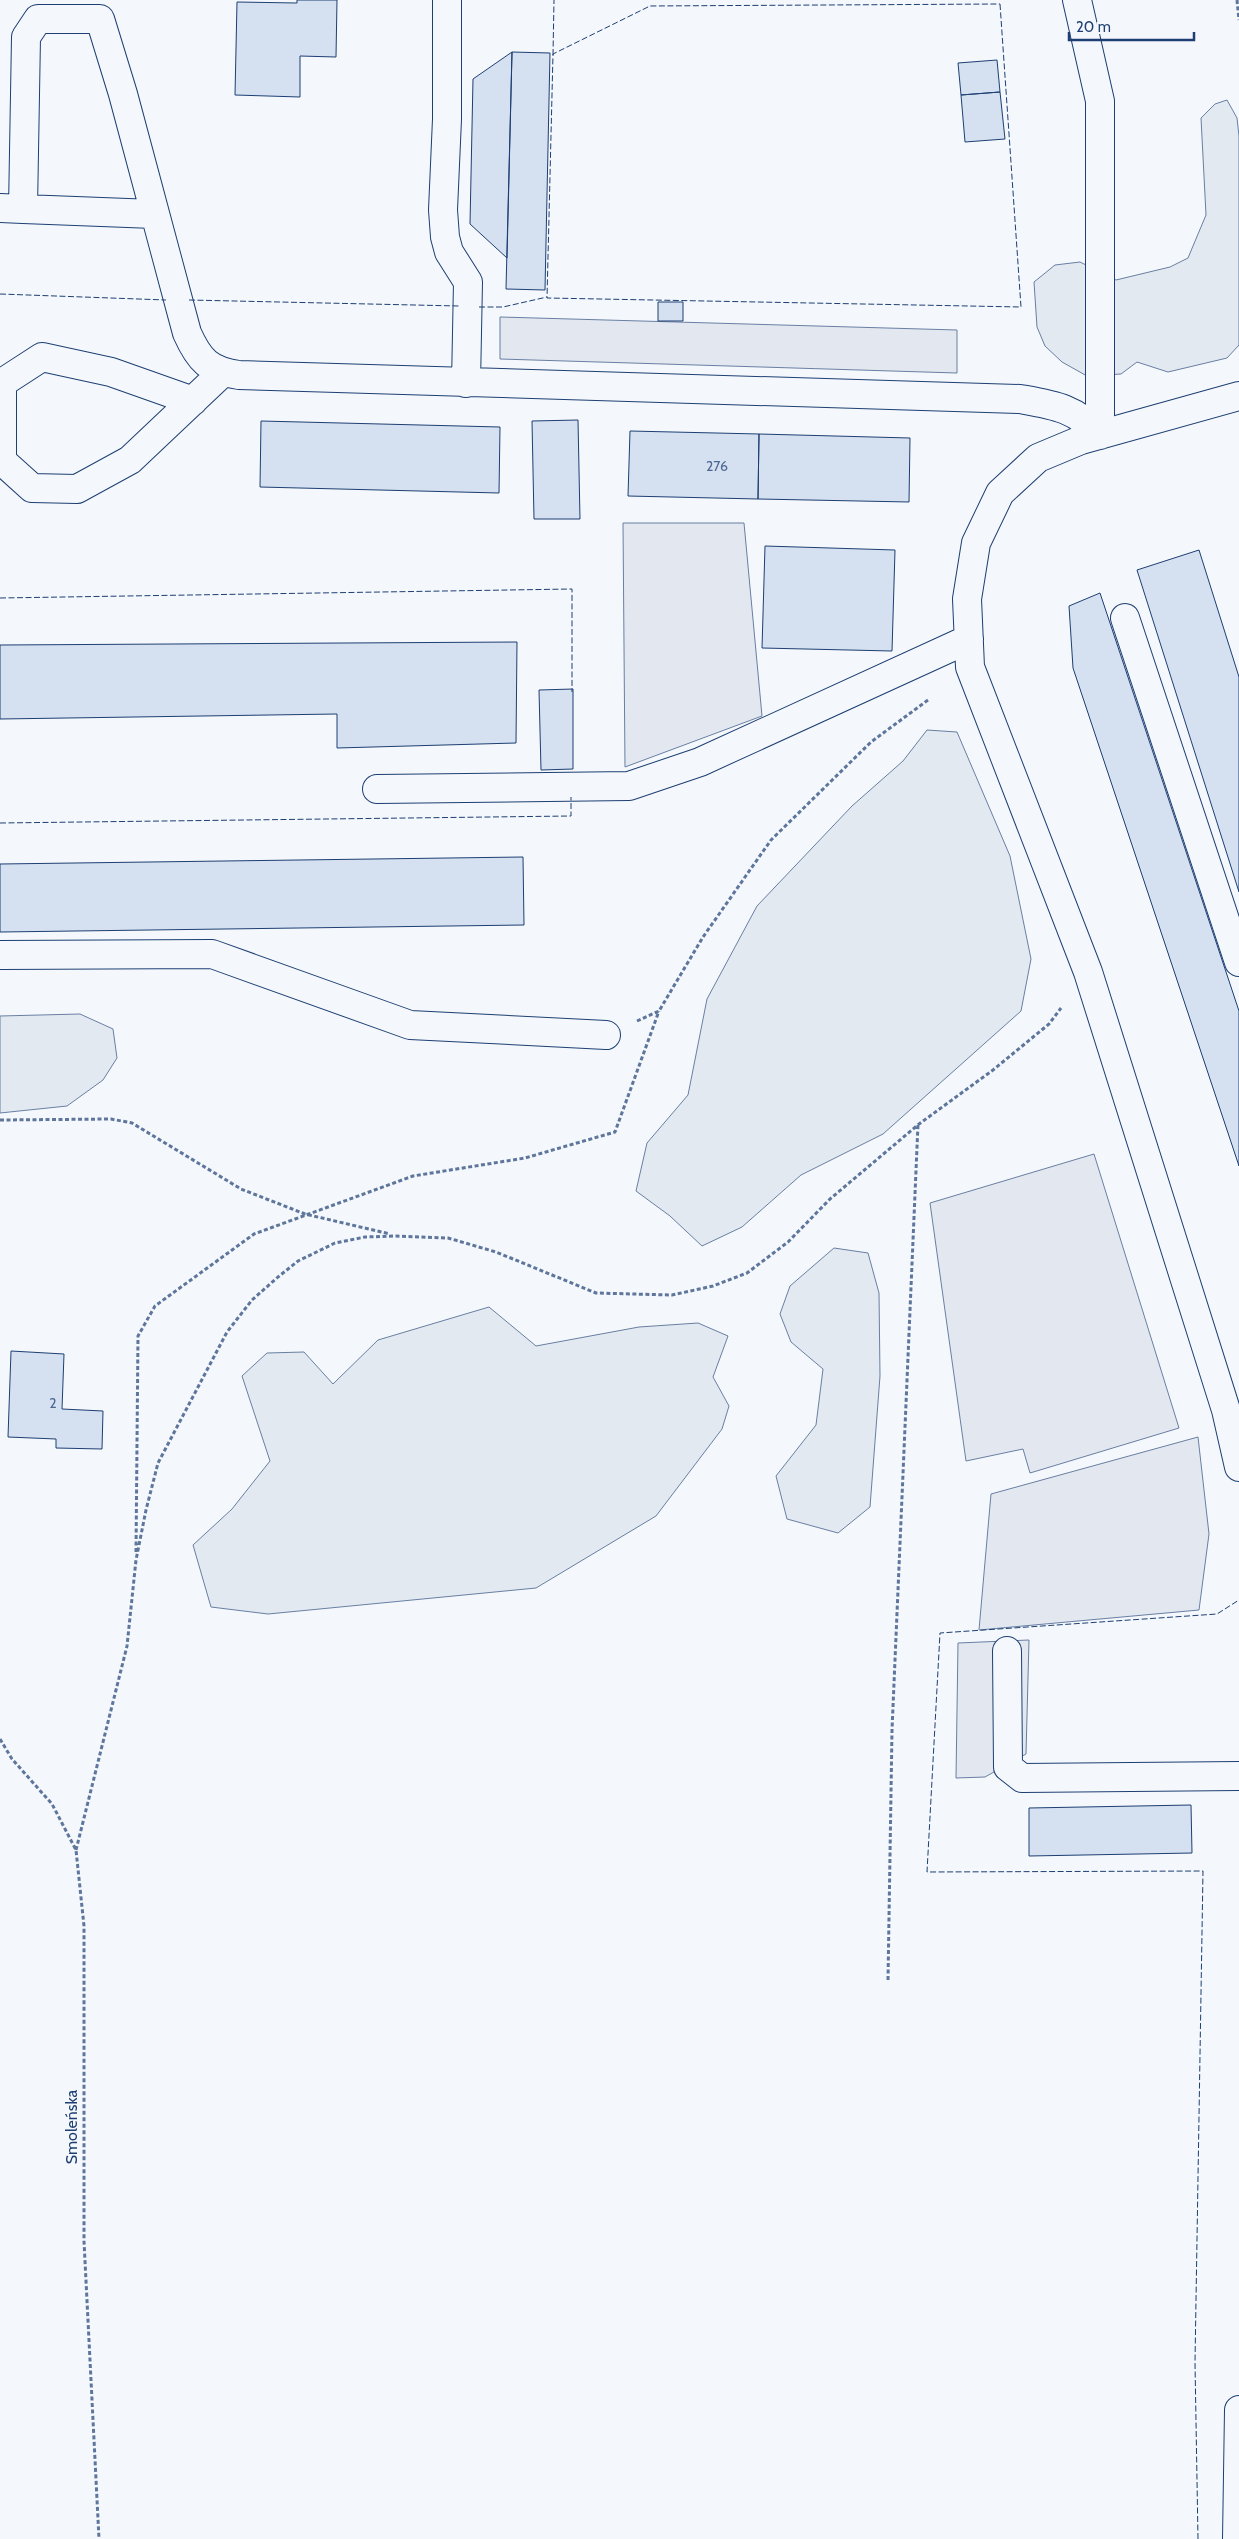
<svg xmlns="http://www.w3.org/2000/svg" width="1239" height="2539" viewBox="0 0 1239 2539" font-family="Cabin,sans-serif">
  <rect width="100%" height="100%" fill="#f4f7fb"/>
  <!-- green -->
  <path fill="#e3e9f0" stroke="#687fa3" d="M1227 100 1237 118 1239 136V345L1227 358 1168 372 1137 362 1121 374 1087 376 1062 362 1045 346 1037 327 1034 282 1055 265 1080 262 1116 280 1170 267 1188 258 1206 215 1201 118 1215 104Z
    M927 730 957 732 1010 856 1031 959 1021 1011 883 1134 801 1175 742 1227 702 1246 670 1216 636 1191 647 1143 688 1095 707 999 757 906 852 806 903 761Z
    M80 1014 113 1029 117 1058 103 1080 67 1106 0 1113V1016Z
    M834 1248 868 1253 879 1293 880 1376 870 1507 838 1533 787 1519 776 1476 816 1425 823 1369 791 1342 780 1314 790 1286Z
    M489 1307 536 1346 639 1327 698 1323 728 1336 713 1377 729 1406 722 1429 656 1516 536 1588 268 1614 211 1607 193 1545 232 1509 270 1461 242 1376 267 1353 304 1352 333 1384 378 1340Z"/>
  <!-- parking -->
  <path fill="#e3e8f0" stroke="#687fa3" d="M500 317 957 330V373L500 359Z
    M623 523H744L762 716 625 767Z
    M1094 1154 1179 1428 1030 1473 1023 1449 966 1461 930 1203Z
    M1198 1437 1209 1534 1199 1610 979 1630 991 1494Z
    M1029 1640 1026 1754 985 1777 956 1778 958 1643Z"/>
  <!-- building -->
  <path fill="#d5e0f0" stroke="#1d3f73" d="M297 0H337L336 57 300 56V97L235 95 237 2 297 3Z
    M512 52 507 258 470 224 473 79Z
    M512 52 550 53 545 290 506 289Z
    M997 60 1000 92 961 95 958 63Z
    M1000 92 1005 139 965 142 961 95Z
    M658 302H683V321H658Z
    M578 420 580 519H534L532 421Z
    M261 421 500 427 499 493 260 487Z
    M630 431 759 434 758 499 628 496Z
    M759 434 910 438 909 502 758 499Z
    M765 546 895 550 892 651 762 648Z
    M1199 550 1239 677V892L1137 570Z
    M1100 593 1239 1011V1166L1073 668 1069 606Z
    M517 642 516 743 337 748V714L0 719V645Z
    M573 689V769L541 770 539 690Z
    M523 857 524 925 0 932V864Z
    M11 1351 64 1354 62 1409 103 1411 102 1449 56 1448V1439L8 1437Z
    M1191 1805 1192 1853 1029 1856V1808Z"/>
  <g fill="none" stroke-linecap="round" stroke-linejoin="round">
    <defs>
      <path id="minor" d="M447 0V119L443 210 445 237 449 252 468 282 466 383
        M1077 0 1100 101V435
        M0 208 23 209
        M154 214 23 209 26 37 38 19H100L123 94 187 333C199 360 209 371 239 375L1020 399C1054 405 1076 408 1100 435
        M1239 396 1081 440 1038 458 1000 493 976 543 967 599 970 667 1088 972 1226 1410 1239 1467
        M193 401 111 372 42 357 2 383V461L32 488 77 489 130 460 222 373
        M1125 618 1239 962
        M377 789 629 786 700 762 969 639
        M0 955 212 954 410 1025 606 1035
        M1007 1651 1008 1767 1022 1778 1239 1776
        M1237 2539 1239 2410"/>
    </defs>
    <!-- minor casing -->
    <use href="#minor" stroke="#1d3f73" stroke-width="30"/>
    <!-- path -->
    <path stroke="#5e769c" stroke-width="3" stroke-dasharray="4 2.5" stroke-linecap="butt" d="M1237 0 1239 20
      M637 1021 659 1011 703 937 771 840 871 742 928 700
      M0 1120 111 1119 132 1123 241 1189 305 1214 390 1234
      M136 1552 138 1336 155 1306 254 1234 413 1176 525 1158 615 1132 659 1011
      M0 1739 12 1759 52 1804 76 1850 84 1926V2241L99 2539
      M76 1850 127 1646 136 1560 146 1510 158 1463 227 1332 252 1300 278 1277 298 1261 335 1243 365 1237 396 1236 448 1238 496 1252 596 1293 672 1295 713 1286 747 1273 788 1242 830 1199 919 1124 993 1070 1049 1024 1061 1008
      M888 1980 892 1730 918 1124"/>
    <!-- minor -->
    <use href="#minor" stroke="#f4f7fb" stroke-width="28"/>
    <!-- fence -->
    <path stroke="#1d3f73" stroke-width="1" stroke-dasharray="6 2.5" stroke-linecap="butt" d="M1000 4 1021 307 547 298 553 54 650 6Z
      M553 55 554 0
      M0 294 166 300
      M189 300 459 306
      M479 307H503L547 297
      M0 598 572 589V692
      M0 823 571 816V797
      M1198 2539 1195 2362 1203 1871 927 1872 940 1633 1217 1614 1239 1600"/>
  </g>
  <g text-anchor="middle" stroke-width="4" stroke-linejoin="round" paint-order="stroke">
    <!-- number labels -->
    <g font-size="14" fill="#4b6792">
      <text x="717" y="471">276</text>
      <text x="53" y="1408">2</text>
    </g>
    <!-- street labels -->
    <g font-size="16" fill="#1d3f73" stroke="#f4f7fb">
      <text transform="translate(71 2127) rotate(-90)" y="6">Smoleńska</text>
    </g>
  </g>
  <!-- scale -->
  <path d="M1069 32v8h125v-8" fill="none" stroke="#1d3f73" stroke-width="2.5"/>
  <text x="1076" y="32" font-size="15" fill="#1d3f73" stroke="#f4f7fb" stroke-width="4" paint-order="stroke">20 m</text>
</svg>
